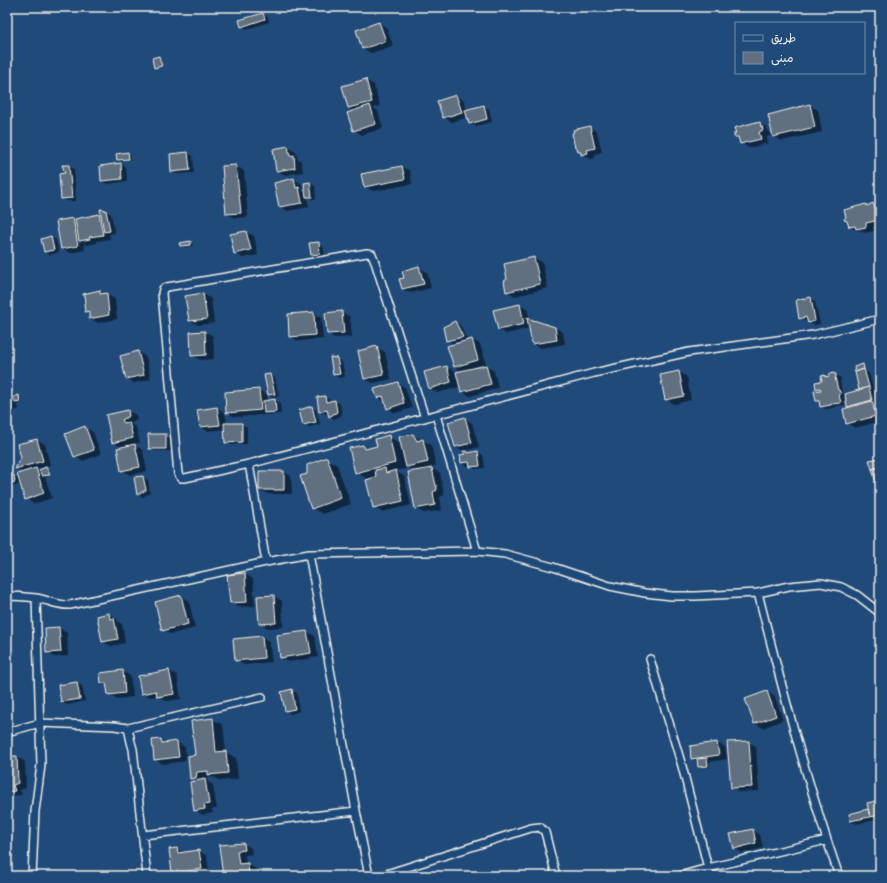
<svg xmlns="http://www.w3.org/2000/svg" width="887" height="883" viewBox="0 0 887 883" font-family="'Playpen Sans','Playpen Sans Arabic',sans-serif">
  <rect width="100%" height="100%" fill="#1f4a7a"/>
  <filter id="ink" filterUnits="userSpaceOnUse"><feTurbulence type="fractalNoise" baseFrequency=".025" numOctaves="2"/><feDisplacementMap in="SourceGraphic" scale="8" xChannelSelector="R" yChannelSelector="G"/><feConvolveMatrix kernelMatrix="1 2 1 2 8 2 1 2 1" color-interpolation-filters="sRGB"/></filter>
  <g filter="url(#ink)">
    <!-- shadow -->
    <path fill="#0007" d="M305 7H315L309 9Z
      M315 7H325V10L321 11 316 8Z
      M263 14 268 17 269 22 247 29 242 26Z
      M379 23 387 28 393 46 371 53 363 48Z
      M159 57 161 59 163 67 157 68 155 67Z
      M366 80 374 85 380 106 373 108 378 111 383 128 362 135 354 130 355 111 349 108 343 87Z
      M456 96 464 100 467 111 483 106 489 109 492 122 475 126 469 123 468 117 452 122 444 117Z
      M810 105 818 110 822 132 782 141 774 137 769 116Z
      M758 123H759L767 127 768 131 770 132 771 135 767 137 768 143 749 148 741 143 740 139 735 136 737 134Z
      M7 127 10 136 7 137Z
      M590 127 597 132 602 152 595 154V158L590 159 579 152 578 148Z
      M288 147 296 152 297 158 301 161 303 172 285 175 277 170Z
      M128 153 130 154 131 159 120 161 118 160Z
      M188 153 193 156 194 173 177 174 172 171Z
      M121 164 126 167 127 181 107 184 102 181Z
      M69 166 74 169 76 201H67L62 198Z
      M236 166 244 171 248 217 235 218 227 214Z
      M402 167 410 171 412 184 373 191 365 187 362 175Z
      M294 179 302 184 303 191 306 193 310 183 315 186 316 199H312L307 197 309 207 288 211 280 207Z
      M873 204 880 208V226L873 227 874 231 865 233 860 230 857 231 849 226 868 206Z
      M106 211 111 214 115 233 109 234 110 239 97 241V243L87 245 84 243 85 250 70 253 62 248 73 219 76 221 99 216 103 218Z
      M246 232 254 236 258 255 243 258 235 253 231 235Z
      M51 237 56 240 59 252 50 255 45 252 42 240Z
      M191 242 193 243V246L183 247 180 246Z
      M318 243 323 246 325 257 317 258 312 255Z
      M534 258 542 262 548 288 515 296 507 291Z
      M419 268 427 272 431 288 411 293 403 289 405 279Z
      M100 291 115 299 117 319 98 323 90 318V313L85 311 87 303Z
      M203 294 211 299 214 323 198 325 190 321 186 297Z
      M810 298 815 301 820 324 814 325 808 322V320L805 321 800 318Z
      M519 305 527 309 530 320 555 328 563 332 565 344 541 348 533 344 530 328 506 334 498 329Z
      M342 312 350 317 352 337 335 338 328 334Z
      M313 313 321 317 323 339 298 341 290 336Z
      M455 322 460 325 467 340 452 343 447 340Z
      M205 332 213 336 214 359 200 360 192 355Z
      M472 340 480 344 486 364 484 365 494 371 498 388 470 396 462 391 463 372 455 367Z
      M377 348 385 352 391 379 373 383 365 379Z
      M138 352 146 357 151 379 134 383 127 378Z
      M337 359 342 362 345 377 339 378 334 375Z
      M447 367 455 371 459 387 437 393 429 388Z
      M866 370 865 371 869 373 877 403H875L880 407V421L855 428 847 423 851 408 848 406 846 397H843L845 405 836 406V407L826 409 821 407 820 402 817 401 822 391 817 388 823 381 824 376 827 378 834 374 841 378V380H840L842 392 845 395 861 391 856 373Z
      M679 372 687 377 691 400 674 404 666 399Z
      M270 375 275 378 279 396 274 398 269 395Z
      M397 383 405 387 412 408 395 413 388 408 386 402 378 398Z
      M7 389 13 393 15 397 18 396 21 398 22 403 17 404 19 409 7 414Z
      M259 390 267 395V401L275 400 280 403 281 414 235 417 227 412Z
      M325 397 330 400V402L335 401 340 404 342 415 334 419 330 416 329 413 325 414 320 411Z
      M311 407 316 410 320 424 309 427 304 424Z
      M217 408 225 413 227 424H242L247 427V444L231 445 226 442V429L208 431 200 427 198 411Z
      M128 411 136 415 137 420 130 424 136 427 140 443 133 444 143 450 147 471 130 475 122 470 123 448 113 442 107 416Z
      M464 418 472 423 479 447 465 451 470 453 478 452 483 455 485 468 476 469 471 466V465L467 466 462 463 466 455 464 451 456 447Z
      M85 428 93 432 101 454 83 461 75 457Z
      M166 435 171 438V451H155L150 448Z
      M413 435 431 445 436 466 430 467 440 473 444 495 440 497 442 510 424 513 416 509V472L405 465 406 469 395 471 404 476 411 505 382 512 374 508 377 478V476L367 479 356 472 362 446 368 449 378 447 388 436 401 444Z
      M37 440 45 444 50 465 36 469 40 471 46 468 48 470 51 476 45 477 52 498 34 504 26 499 21 484 7 488V478L14 476 20 480 24 473 16 469 22 457Z
      M327 459 337 465 351 504 323 514 312 508 308 474Z
      M283 472 291 476 292 494H268L260 490Z
      M143 477 148 480 150 493 143 497 138 494 136 478Z
      M245 574 253 579 255 606 238 607 231 603Z
      M181 596 189 601 195 628 171 634 163 630Z
      M274 596 282 601 283 627 268 628 260 624 258 597Z
      M109 614 117 619 118 622 122 624 125 643 111 646 103 642 98 617Z
      M59 628 67 633 68 656 55 657 47 653Z
      M307 632 315 636 318 657 289 662 281 657 278 636Z
      M262 637 269 641 272 662 244 665 236 660Z
      M122 671 130 676 133 697 117 699 109 694 108 686 102 683Z
      M169 671 177 675 181 699 166 701 158 696 150 697 142 693 139 676Z
      M77 683 82 686 85 701 67 705 62 702Z
      M292 691 297 693 299 711 291 714 286 711Z
      M767 692 775 697 783 720 763 728 755 723Z
      M212 719 223 725 226 752 236 758 238 779 220 781 214 777 207 778V781L213 785 217 809H212L213 813 203 815 195 810 197 782 191 778 196 756Z
      M161 740 167 743 177 742 185 747 186 761 163 764 155 759Z
      M748 742 756 746 759 791 739 792 732 788Z
      M717 743 725 747 727 759 709 762 710 767 701 768 699 766 698 762 692 758 691 747Z
      M17 757 25 762 26 788 20 790 22 795 7 796V767H11Z
      M880 801V821H879L876 820 856 824 851 821 850 815 869 810Z
      M752 830 760 835 763 848 742 853 734 848Z
      M244 844 251 848 252 854 245 855 246 864H248L256 869V876H224L220 846Z
      M177 849 184 853 199 851 207 856 209 873 189 876H179L173 872 170 850Z"/>
    <!-- building -->
    <path fill="#616f80" stroke="#f4f1e8" d="M263 13 265 19 241 27 239 20Z
      M379 22 386 41 362 49 356 30Z
      M159 56 162 66 154 68 152 58Z
      M366 79 372 102 348 108 342 86Z
      M456 95 462 112 443 118 437 101Z
      M810 104 815 127 773 137 768 115Z
      M370 105 376 124 353 131 347 113Z
      M484 105 487 119 469 124 465 110Z
      M880 116V127L875 118Z
      M756 122 757 123 760 122 761 127 762 126 763 130 759 132 761 139 740 144 738 137H734V133H736L734 128Z
      M590 126 595 148 587 150 588 153 581 155V152H578L577 148H575L572 133 574 132 573 130Z
      M288 146 290 156 294 155 295 168 276 171 273 149Z
      M128 152 129 159 117 160 116 154Z
      M188 152 190 170 171 172 170 154Z
      M121 163 122 179 101 181 100 166Z
      M62 165H69L72 198 61 199 59 174 65 173Z
      M236 165 241 213 226 214 222 166Z
      M402 166 405 179 364 187 361 174Z
      M294 178 296 188 299 187 302 203 279 207 274 183Z
      M310 182 312 197H306L304 183Z
      M873 203 879 220 866 223V227L856 229 855 226 849 227 847 221 844 220V219L846 217 844 210 866 204 867 206Z
      M100 209 106 210 110 231 104 232Z
      M99 214 103 235 89 237 90 239 79 241 75 219Z
      M73 218 78 246 61 249 56 221Z
      M246 231 251 250 234 254 230 234Z
      M51 236 54 250 44 252 41 239Z
      M191 241V245L180 246 179 243Z
      M319 242 320 254 311 255 309 243Z
      M880 253V266H879L877 254Z
      M534 257 540 284 506 292 504 281 507 279 504 264Z
      M419 266 424 284 402 289 399 279 404 278 402 271Z
      M100 290V294L107 293 109 315 89 319V311L85 312 84 303H86L85 295H83V294Z
      M203 293 207 319 189 321 185 296Z
      M811 297 815 321 808 323 806 317 799 319 796 300Z
      M520 304 524 324 498 330 493 310Z
      M342 311 344 333 327 334 325 313Z
      M314 312 315 335 289 337 288 314Z
      M527 318 555 327 557 340 532 344Z
      M455 321 463 337 446 341 443 327Z
      M205 331 206 355 191 356 190 332Z
      M472 339 478 360 454 367 447 346Z
      M377 346 384 375 364 379 358 351Z
      M138 351 144 375 126 379 120 356Z
      M330 357 337 358 340 374 333 375Z
      M863 364 864 369 855 372 854 367Z
      M486 365 491 384 461 392 456 372Z
      M447 366 451 382 429 389 424 372Z
      M864 369 869 387 859 390 855 372Z
      M679 371 684 396 665 400 660 375Z
      M834 373V374H836V377H835L838 390H839L841 394 839 395 841 403 831 404V405L820 407 819 401H816L814 391 821 390 820 388 816 389 815 382 822 381 821 376 825 375V377L829 376V374Z
      M270 374 275 394 268 395 264 375Z
      M398 382 404 403 387 409 383 396 377 398 374 389Z
      M869 387 872 400 847 407 845 394Z
      M259 389 261 410 226 413 225 392Z
      M7 392 12 405 7 407Z
      M19 395 20 402 15 403 13 397Z
      M325 396 326 402 335 400 337 412 329 417 327 410 319 412 317 397Z
      M275 399 276 412 264 413 263 401Z
      M872 401 876 416 846 424 843 409Z
      M312 406 316 422 303 425 299 410Z
      M217 407 220 425 200 427 197 410Z
      M128 410 129 416 122 420 124 423 129 422 133 438 112 443 106 415Z
      M465 417 472 443 455 447 448 422Z
      M224 423H242V442L225 443Z
      M85 426 94 450 74 457 65 434Z
      M148 434H166V449H149Z
      M413 434 417 441 423 439 428 462 406 467 399 437Z
      M389 435 395 463 355 473 349 448 363 445 365 449 377 446 375 439Z
      M37 439 43 461 15 469 21 457 17 444Z
      M135 444 140 467 121 471 117 448Z
      M463 451H467L468 453 478 451 480 466 470 467 469 462 461 463 460 455 465 454Z
      M327 457 341 498 311 509 300 476 307 474V465Z
      M880 458V467L872 469 869 460Z
      M46 467 50 475 42 476 39 470Z
      M880 467V481L876 482 872 469Z
      M36 468 44 493 25 500 17 474Z
      M385 468 386 473 396 470 403 501 373 508 366 480 376 477 375 470Z
      M432 468 437 490 433 492 435 505 415 509 408 472Z
      M259 471H284V490H259Z
      M14 475 15 482 7 484V477Z
      M143 476 146 490 137 495 134 477Z
      M245 573 247 602 230 603 227 575Z
      M181 595 188 624 162 631 155 602Z
      M274 595 276 623 259 624 257 596Z
      M109 613 110 619 114 618 118 639 102 642 97 616Z
      M59 627 61 652 46 653 45 628Z
      M307 631 311 653 280 658 277 635Z
      M262 636 264 658 235 661 233 639Z
      M123 670 125 693 108 695 106 683H101L100 673Z
      M169 670 174 694 157 697 156 691 141 694 138 676Z
      M77 682 80 699 61 702 58 685Z
      M292 689 295 709 285 711 281 692Z
      M767 691 776 716 754 724 745 699Z
      M213 718 216 752 226 751 228 773 208 775V771L197 772 196 778 190 779 188 756 195 755 191 721Z
      M161 739 162 743 177 741 179 757 154 760 152 740Z
      M749 741 752 787 731 788 727 742Z
      M717 742 719 755 691 759 690 746Z
      M10 756H17L18 783 13 785 15 791 7 792V766H10Z
      M707 758 708 766 698 767 697 759Z
      M205 779 209 804 204 805 205 809 194 811 190 782Z
      M880 800V815L870 817 867 803Z
      M868 809 870 817 850 821 849 814Z
      M753 829 756 843 734 849 730 834Z
      M244 843 245 850 237 851 239 864 248 863 249 876H223L219 845Z
      M177 848 178 853 199 850 202 869 172 873 169 849Z"/>
    <g fill="none" stroke-linecap="round" stroke-linejoin="round">
      <defs>
        <path id="minor" d="M436 415 477 551
          M249 464 185 478H181L178 474 162 293 163 289 167 287 367 253 372 254 374 259 425 418
          M309 554 356 811 369 876
          M266 562 249 464 594 373 689 352 813 335 880 319
          M758 593C782 688 807 783 839 876
          M7 596C17 596 27 597 36 598 48 600 59 606 70 605L266 562 309 554 477 551 505 554 553 567 610 586 645 593 672 596H695L758 593 789 586 821 583 841 587 857 595 880 613
          M650 659 682 766 710 876
          M128 728 262 697
          M7 732 40 723 114 726 128 728 131 742 133 749 147 876
          M143 835 356 811
          M32 876 35 811 41 765 36 598
          M380 876 531 828 540 827 545 832 556 876
          M679 876 708 868 827 840"/>
      </defs>
      <!-- minor casing -->
      <use href="#minor" stroke="#f4f1e8" stroke-width="10"/>
      <!-- minor -->
      <use href="#minor" stroke="#1f4a7a" stroke-width="7"/>
    </g>
  </g>
  <!-- margin -->
  <rect width="887" height="883" fill="none" stroke="#1f4a7a" stroke-width="24"/>
  <rect x="12" y="12" width="863" height="859" fill="none" stroke="#f4f1e8" stroke-width="1.5" filter="url(#ink)"/>
  <!-- legend -->
  <rect x="735" y="22" width="130" height="52" fill="#1f4a7a" stroke="#748da6"/>
  <rect x="743" y="35" width="20" height="6" fill="#1f4a7a" stroke="#748da6"/>
  <text x="771" y="42" font-size="12" fill="#f4f1e8">طريق</text>
  <rect x="743" y="52" width="20" height="12" fill="#616f80" stroke="#748da6"/>
  <text x="771" y="62" font-size="12" fill="#f4f1e8">مبنى</text>
</svg>
